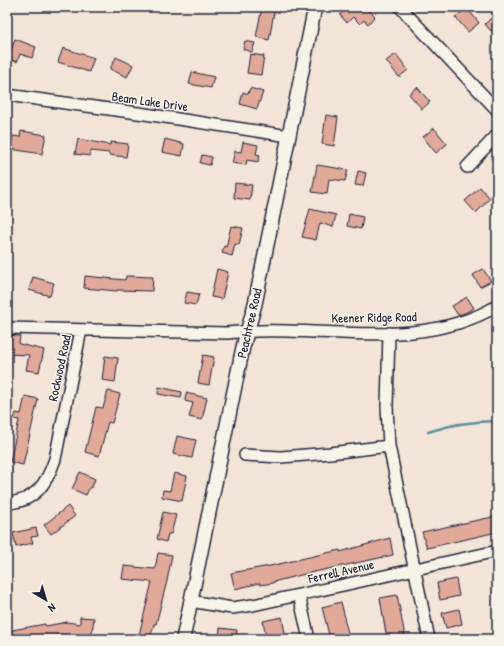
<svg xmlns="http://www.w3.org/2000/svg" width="504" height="646" viewBox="0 0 504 646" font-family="'Patrick Hand',sans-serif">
  <rect width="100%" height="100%" fill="#f3e4d8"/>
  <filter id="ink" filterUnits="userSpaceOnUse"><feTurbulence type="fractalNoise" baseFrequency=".025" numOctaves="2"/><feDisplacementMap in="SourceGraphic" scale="8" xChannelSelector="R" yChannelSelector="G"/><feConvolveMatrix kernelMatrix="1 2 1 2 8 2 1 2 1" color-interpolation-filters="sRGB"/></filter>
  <g filter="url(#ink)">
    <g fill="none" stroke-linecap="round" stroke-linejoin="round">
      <!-- stream -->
      <path stroke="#5d8e9d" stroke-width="2.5" d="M428 432C452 424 472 421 497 421"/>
    </g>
    <!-- building -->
    <path fill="#e1a99a" stroke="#22223b" d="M262 7H275L269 40 256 37Z
      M348 7H366L375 16 368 24 364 20 360 24 353 17 347 23 340 15Z
      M467 8 479 23 468 32 455 17Z
      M491 18 497 26 491 31 485 24Z
      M15 39 36 47 32 58 20 54 17 62 8 59Z
      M245 41 255 43 252 52 243 49Z
      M63 48 94 58 89 72 58 62Z
      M250 54 264 56 261 75 247 73Z
      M396 54 408 70 399 77 386 61Z
      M116 57 133 65 127 77 110 69Z
      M192 72 214 77 211 88 189 84Z
      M417 87 430 102 422 109 409 94Z
      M250 88 263 92 257 109 240 104 243 92 248 94Z
      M326 115 338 117 334 146 322 144Z
      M434 128 447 144 436 153 423 137Z
      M21 131 46 135 42 154 10 149 13 136 20 137Z
      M78 139 110 145 111 142 128 144 126 157 109 155V153L91 151 90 156 75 154Z
      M165 139 184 144 182 156 162 152Z
      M243 142 258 145 256 154 260 155 258 162 247 160 246 165 232 163 235 151 241 152Z
      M202 155 212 157 210 165 200 163Z
      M317 165 348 170 345 181 329 179 327 194 312 192Z
      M358 171 366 173 363 186 355 185Z
      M235 183 252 185 250 200 234 198Z
      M480 187 490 198 476 213 465 201Z
      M310 209 336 215 333 227 320 223 316 240 302 237Z
      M349 214 363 217 361 229 347 226Z
      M231 226 243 228 239 245 235 244 232 256 222 253 224 246 226 247Z
      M217 269 228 272 222 299 211 297Z
      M483 269 491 281 480 287 473 275Z
      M85 276 125 280 126 276 153 277 152 291 117 290V291L84 288Z
      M33 277 54 283 50 296 29 290Z
      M187 292 199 294 196 305 184 303Z
      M467 297 474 308 465 313 458 315 452 306Z
      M7 335 20 336 19 344 44 350 39 372 26 370 29 355 7 354Z
      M203 355 214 357 209 385 198 383Z
      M105 356 118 358 115 382 102 380Z
      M159 387 182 392 181 398 158 394Z
      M108 391 120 394 112 423 108 422 99 456 85 452 96 407 103 408Z
      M186 393 207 398 202 420 189 417 193 403 185 401Z
      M25 396 38 399 23 465 10 462 19 420 14 419 16 413 21 414Z
      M177 436 196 440 192 458 173 454Z
      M80 472 95 479 92 487H90L86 495 72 489Z
      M174 473 187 476 182 501 162 497 163 490 170 491Z
      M68 506 75 516 51 534 44 525Z
      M163 512 176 515 171 534H168L166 542 157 539Z
      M497 516V532L427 548 422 532Z
      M36 528 38 536 31 537 33 543 16 547 13 533Z
      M390 538 393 555 305 574 273 582V583L260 585V583L235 589 231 573 270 566 340 550V552Z
      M158 553 172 555 167 581 156 624H154L150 639H138L152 582 122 579 124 566 155 569Z
      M456 579 459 596 440 600 437 583Z
      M397 595 405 636 387 639 380 598Z
      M341 602 345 618 344 619 350 639H330L322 607Z
      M459 609 462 624 446 628 442 613Z
      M80 617 94 618 91 639 61 635 36 639H7V631L45 624 46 626 67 622 80 624Z
      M282 617 285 633 266 637 263 621Z
      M220 628 237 630 236 639H219Z"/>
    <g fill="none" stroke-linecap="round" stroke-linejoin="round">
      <defs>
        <path id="minor" d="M400 7 497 110
          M7 95 145 114 289 136
          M467 167 497 135
          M7 328 227 333C316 323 416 354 497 306
          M389 333 387 406 389 446 429 639
          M245 455 281 457 330 453 389 446
          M7 503C35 502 47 483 55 459L81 330
          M299 595 309 639
          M190 601 232 608 253 605 497 551"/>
        <path id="tertiary" d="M183 639 243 347 255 304 315 7"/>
      </defs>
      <!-- minor casing -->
      <use href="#minor" stroke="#22223b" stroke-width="14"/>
      <!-- tertiary casing -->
      <use href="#tertiary" stroke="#22223b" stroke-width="16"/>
      <!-- minor -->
      <use href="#minor" stroke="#f7f3e8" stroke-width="11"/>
      <!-- tertiary -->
      <use href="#tertiary" stroke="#f7f3e8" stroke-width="13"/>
    </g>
  </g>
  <g text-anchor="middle" stroke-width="3" stroke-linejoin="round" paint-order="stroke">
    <!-- street labels -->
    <g font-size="13" fill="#22223b" stroke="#f7f3e8">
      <text transform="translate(150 101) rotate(8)" y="5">Beam Lake Drive</text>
      <text transform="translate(374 317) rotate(-1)" y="5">Keener Ridge Road</text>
      <text transform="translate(249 323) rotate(-77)" y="5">Peachtree Road</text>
      <text transform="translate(59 368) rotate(-78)" y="5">Rockwood Road</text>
      <text transform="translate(341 571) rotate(-13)" y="5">Ferrell Avenue</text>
    </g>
  </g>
  <!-- margin -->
  <rect width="504" height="646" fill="none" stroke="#f7f3e8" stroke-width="24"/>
  <rect x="12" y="12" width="480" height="622" fill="none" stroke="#22223b" stroke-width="1.5" filter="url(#ink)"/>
  <!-- north arrow -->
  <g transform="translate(46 600) rotate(142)" stroke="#f7f3e8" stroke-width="3" paint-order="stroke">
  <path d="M0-3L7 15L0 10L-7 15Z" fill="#22223b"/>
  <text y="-6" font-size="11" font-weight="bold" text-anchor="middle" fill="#22223b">N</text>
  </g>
</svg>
